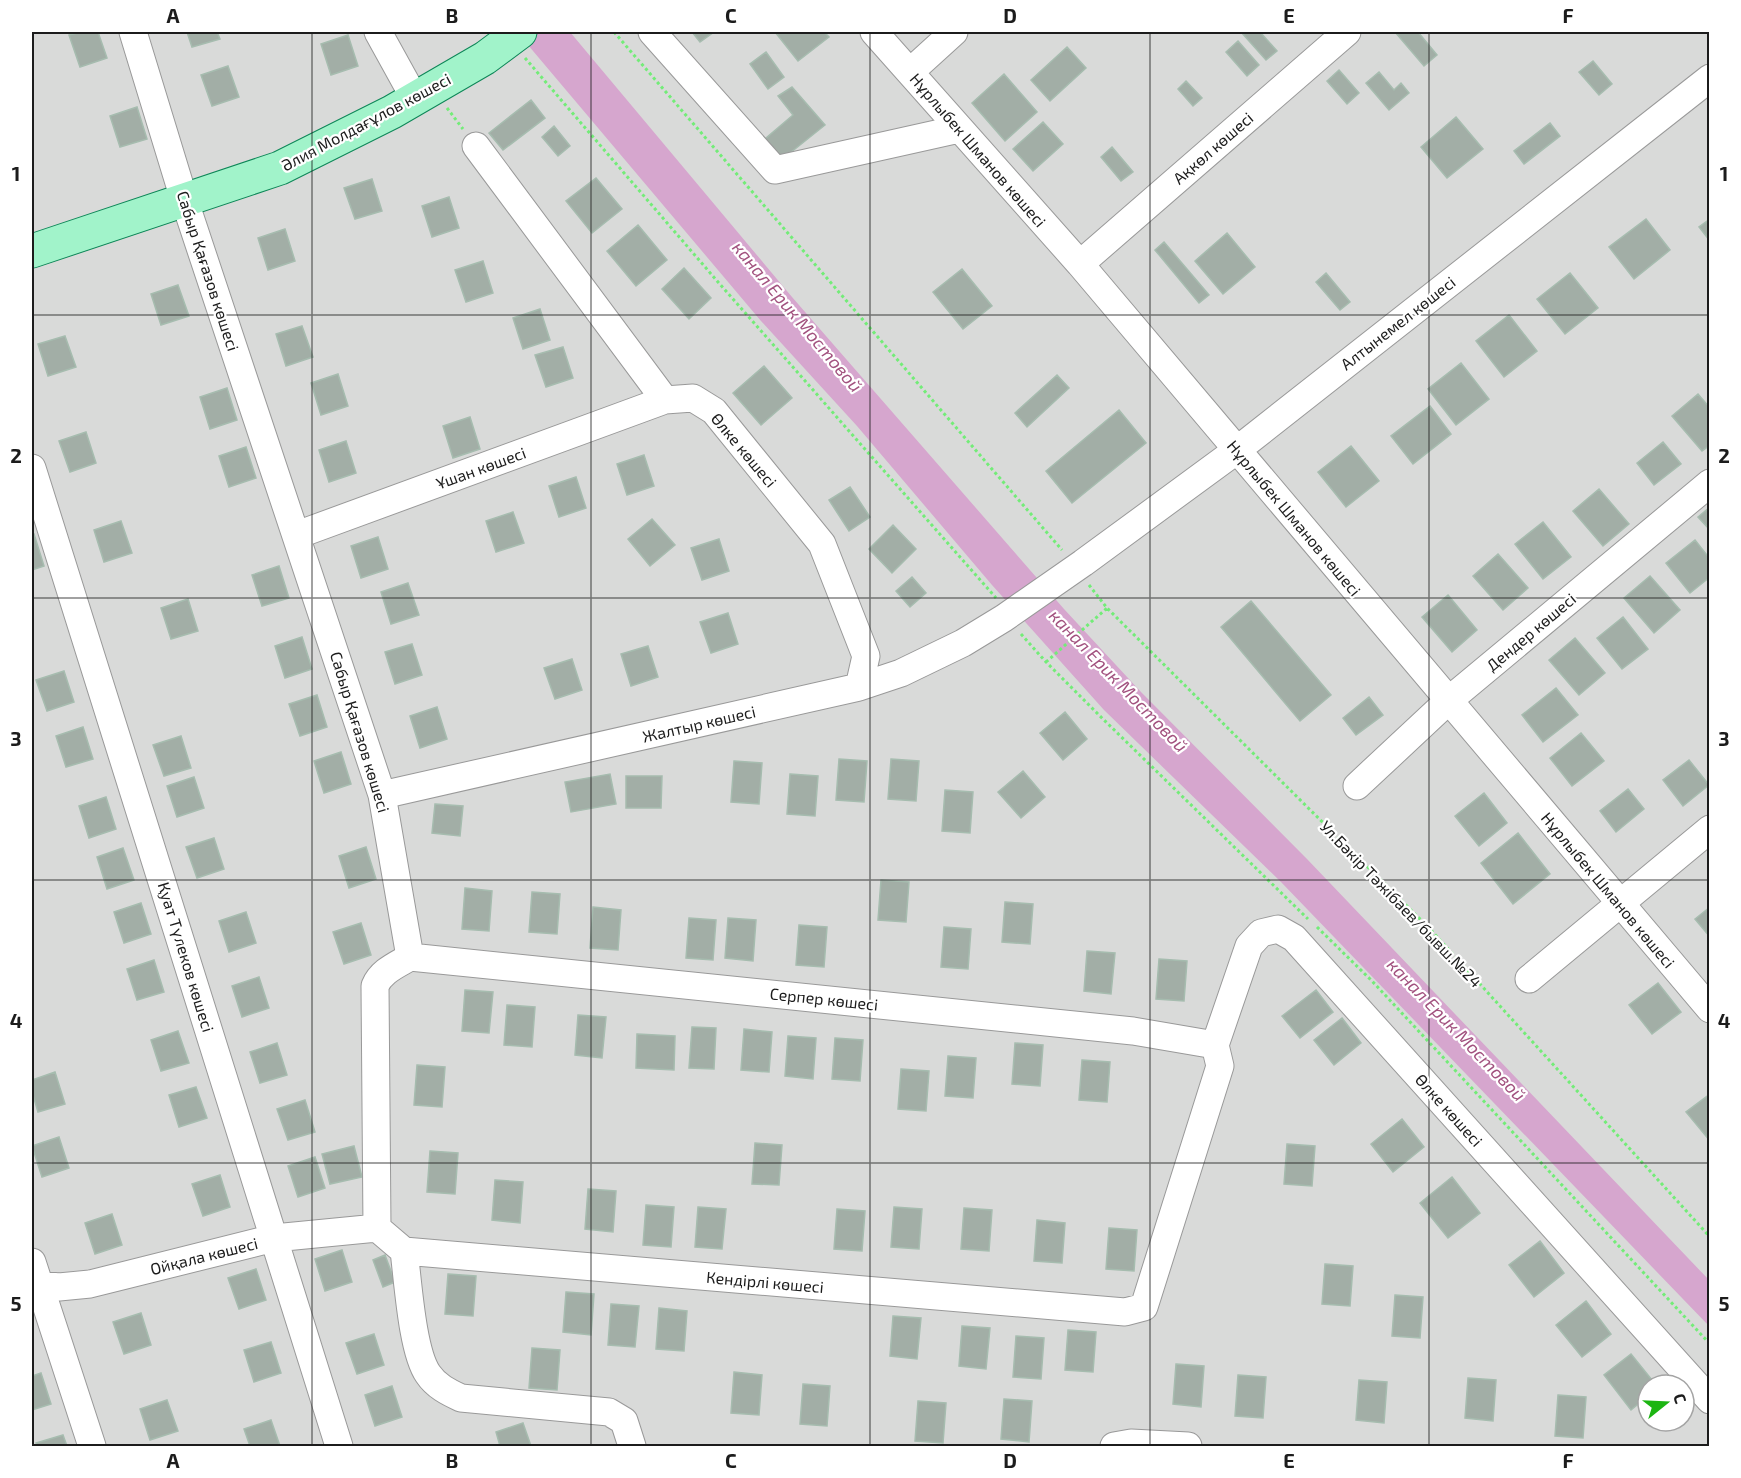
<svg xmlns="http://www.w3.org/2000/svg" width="1741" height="1478" viewBox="0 0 1741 1478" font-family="'Exo 2',sans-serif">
  <rect width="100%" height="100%" fill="#e2ece8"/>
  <!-- residential -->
  <path fill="#d9dad9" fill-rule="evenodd" d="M32 32H1709V1446H32ZM1648 1385H1684V1421H1648Z"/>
  <!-- water -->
  <path fill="#d6a6ce" d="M517 32H570L792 297 1064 609 1141 692 1307 859 1709 1280V1326L1281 882 1104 710 992 585 857 426 761 321Z"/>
  <!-- building -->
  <path fill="#a2aea6" stroke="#a6bcaf" stroke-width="1.5" d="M81 32H98L107 58 80 67 69 35Z
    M187 32H217L220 39 192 47Z
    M692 32H714L700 42Z
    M775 32H824L829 37 798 61Z
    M1241 32H1260L1277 51 1266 60Z
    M1395 32H1418L1437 55 1424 66Z
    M348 35 358 66 331 75 321 44Z
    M1238 41 1259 65 1247 76 1226 52Z
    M1067 47 1086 68 1050 101 1031 80Z
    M766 52 784 77 768 89 750 64Z
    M1593 61 1612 84 1599 95 1579 72Z
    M228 66 239 97 212 106 201 75Z
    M1339 70 1359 93 1347 104 1327 81Z
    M1379 72 1394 90 1401 83 1409 93 1389 110 1366 83Z
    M1004 74 1037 112 1005 141 972 103Z
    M1186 81 1202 98 1193 106 1178 89Z
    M792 87 825 125 780 161 765 139 793 115 778 96Z
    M531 100 545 118 503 150 489 133Z
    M137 107 147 139 120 147 110 116Z
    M1456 117 1483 149 1447 178 1421 147Z
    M1043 122 1063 144 1033 171 1013 149Z
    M1550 123 1560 136 1524 164 1514 151Z
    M554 126 570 146 558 156 542 137Z
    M1112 147 1133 172 1121 181 1101 157Z
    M596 178 622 209 592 233 566 201Z
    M372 179 382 211 355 219 344 188Z
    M449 197 459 228 432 237 422 206Z
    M1646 219 1670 250 1634 279 1609 247Z
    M1710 219V241L1699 227Z
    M638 225 667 260 636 286 607 251Z
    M285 229 295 261 268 270 258 238Z
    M1227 233 1255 267 1223 294 1195 261Z
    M1164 242 1209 295 1199 303 1155 250Z
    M483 261 493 293 466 302 455 270Z
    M684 268 711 298 689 319 662 289Z
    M962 269 992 306 963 329 933 292Z
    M1326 273 1350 302 1340 310 1316 282Z
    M1570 273 1598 308 1565 334 1537 299Z
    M178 285 189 316 161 325 151 294Z
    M540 309 550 340 523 349 513 318Z
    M1509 315 1537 351 1504 377 1476 341Z
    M302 326 313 357 286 366 276 334Z
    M65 336 76 367 48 376 38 344Z
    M563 347 573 378 546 387 535 355Z
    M1461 363 1489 399 1456 425 1428 389Z
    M764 366 792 398 761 425 733 393Z
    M338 374 348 406 321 415 311 383Z
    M1057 375 1069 388 1027 427 1015 413Z
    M227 388 237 420 210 429 200 397Z
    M1698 394 1710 408V445L1702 451 1672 416Z
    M1430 406 1451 434 1413 464 1391 436Z
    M1119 410 1146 443 1072 503 1046 471Z
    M470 417 480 449 453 458 443 426Z
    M86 432 96 463 70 472 59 441Z
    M346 441 356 473 329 482 319 450Z
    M1663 442 1681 464 1654 485 1637 463Z
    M1351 446 1379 481 1346 507 1318 472Z
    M246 447 256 478 229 487 219 456Z
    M644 455 654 486 627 495 617 464Z
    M576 477 586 508 559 517 549 486Z
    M850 487 870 517 849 531 829 500Z
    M1599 489 1629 524 1603 546 1573 511Z
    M1710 507V530L1698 517Z
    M513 512 524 543 496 552 486 521Z
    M652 519 675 545 650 566 628 539Z
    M121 521 132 553 104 562 94 530Z
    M1543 522 1571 557 1543 579 1515 544Z
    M893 525 916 549 892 573 869 549Z
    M34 534 44 566 32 570V535Z
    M378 537 388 569 361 578 351 546Z
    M719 539 729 571 702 580 691 548Z
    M1695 540 1710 559V577L1690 593 1666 563Z
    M1498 554 1528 588 1503 610 1473 576Z
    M279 566 289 598 262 606 252 575Z
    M1650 576 1680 610 1654 633 1624 598Z
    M912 577 926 593 910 607 896 591Z
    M408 583 419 615 391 624 381 592Z
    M1448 595 1477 630 1452 652 1422 617Z
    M188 599 198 631 171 639 161 608Z
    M1251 601 1331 695 1300 721 1221 627Z
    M728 613 738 644 711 653 700 622Z
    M1623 617 1648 649 1622 669 1597 638Z
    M302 637 312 669 285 678 275 646Z
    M1575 638 1605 673 1579 695 1549 660Z
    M412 644 422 675 395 684 385 652Z
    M648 646 658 677 631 686 621 654Z
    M572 659 582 690 555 699 544 668Z
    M64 671 74 702 47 711 36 680Z
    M1556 688 1578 715 1543 742 1522 715Z
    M317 695 327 727 300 736 289 704Z
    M1369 697 1383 715 1356 735 1343 718Z
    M437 707 447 739 420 748 410 716Z
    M1065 712 1087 739 1063 760 1040 733Z
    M83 727 93 759 66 767 56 736Z
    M1581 733 1604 761 1572 786 1550 758Z
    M181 736 191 768 164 776 153 745Z
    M341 752 351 784 324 793 314 761Z
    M839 759 867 761 864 802 836 800Z
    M891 759 919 761 916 801 888 799Z
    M1689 760 1709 785 1683 806 1663 780Z
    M734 761 762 763 759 804 731 802Z
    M1023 771 1045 797 1021 818 998 792Z
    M610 774 616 804 571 812 565 782Z
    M790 774 818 776 815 816 787 814Z
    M626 776H662L661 808H626Z
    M194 777 204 808 177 817 167 786Z
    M1628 789 1644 809 1616 832 1600 811Z
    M945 790 973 792 970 833 942 831Z
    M1484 793 1507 823 1479 846 1455 816Z
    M106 797 116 829 89 838 79 806Z
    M435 804 463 806 460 836 432 833Z
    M1518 833 1550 874 1513 904 1481 863Z
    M214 838 224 869 197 878 186 847Z
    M366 847 376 879 349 888 339 856Z
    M123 848 134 880 107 889 97 857Z
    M881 880 909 882 906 922 878 920Z
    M465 888 492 891 489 931 462 929Z
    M532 892 560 894 557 934 529 932Z
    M1005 902 1033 904 1030 944 1002 942Z
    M141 903 151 934 124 943 114 912Z
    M593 907 621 910 618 950 590 948Z
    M1710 907V937L1695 919Z
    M246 912 256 943 229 952 219 921Z
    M689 918 716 920 713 960 686 958Z
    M728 918 756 920 753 961 725 958Z
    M361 923 371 955 344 964 333 932Z
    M799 925 827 927 824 967 796 965Z
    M944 927 971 929 968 969 941 967Z
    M1087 951 1115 953 1111 994 1084 991Z
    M1159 959 1187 961 1184 1001 1156 999Z
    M154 960 164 992 137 1000 127 969Z
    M259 977 269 1008 242 1017 232 986Z
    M1658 983 1681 1012 1652 1034 1629 1005Z
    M465 990 493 992 489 1033 462 1031Z
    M1316 990 1333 1012 1300 1038 1282 1016Z
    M507 1005 535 1007 532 1047 504 1045Z
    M578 1015 606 1017 602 1058 575 1055Z
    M1342 1018 1361 1043 1334 1065 1314 1040Z
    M692 1027 716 1028 714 1069 689 1068Z
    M744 1029 772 1032 769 1072 741 1070Z
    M178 1031 189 1063 161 1071 151 1040Z
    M637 1034 675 1036 674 1070 636 1068Z
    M788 1036 816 1038 813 1079 785 1076Z
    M835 1038 863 1040 860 1081 832 1079Z
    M277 1043 287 1075 260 1083 250 1052Z
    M1015 1043 1043 1045 1040 1086 1012 1084Z
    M948 1056 976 1058 973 1098 945 1096Z
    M1082 1060 1110 1062 1107 1102 1079 1100Z
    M417 1065 445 1067 442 1107 414 1105Z
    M901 1069 929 1071 926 1111 898 1109Z
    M55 1072 65 1104 38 1112 32 1092V1080Z
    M196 1087 207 1118 179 1127 169 1095Z
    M1710 1094V1141L1686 1112Z
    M305 1100 315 1132 288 1140 277 1109Z
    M1402 1119 1424 1147 1393 1172 1371 1144Z
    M59 1137 69 1168 42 1177 32 1146Z
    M755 1143 782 1145 779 1185 752 1184Z
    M1287 1144 1315 1146 1312 1186 1284 1184Z
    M354 1146 362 1177 330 1184 322 1154Z
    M430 1151 458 1153 455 1194 427 1192Z
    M315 1157 325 1188 298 1197 288 1166Z
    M220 1175 230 1207 203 1216 192 1184Z
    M1452 1177 1480 1213 1448 1238 1420 1203Z
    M495 1180 523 1182 520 1223 492 1220Z
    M588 1189 616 1191 613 1232 585 1229Z
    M646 1205 674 1207 671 1247 643 1245Z
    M698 1207 726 1209 722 1249 695 1247Z
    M894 1207 922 1209 919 1249 891 1247Z
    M964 1208 992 1210 989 1251 961 1249Z
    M837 1209 865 1211 862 1251 834 1249Z
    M112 1214 122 1245 95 1254 85 1223Z
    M1037 1220 1065 1223 1062 1263 1034 1261Z
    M1109 1228 1137 1230 1134 1271 1106 1269Z
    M1540 1241 1564 1273 1534 1297 1509 1265Z
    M342 1250 352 1282 325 1291 315 1259Z
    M385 1255 395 1282 383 1287 373 1260Z
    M1325 1264 1353 1266 1350 1306 1322 1304Z
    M256 1269 266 1300 239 1309 228 1278Z
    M448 1274 476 1276 473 1316 445 1314Z
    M566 1292 594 1294 591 1335 563 1332Z
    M1395 1295 1423 1297 1420 1338 1392 1336Z
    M1586 1301 1611 1334 1582 1357 1556 1325Z
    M611 1304 639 1306 635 1347 608 1345Z
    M659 1308 687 1311 684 1351 656 1349Z
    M141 1313 151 1345 124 1354 113 1322Z
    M893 1316 921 1318 917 1359 890 1356Z
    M962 1326 990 1328 986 1369 959 1366Z
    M1068 1330 1096 1332 1093 1372 1065 1370Z
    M374 1334 384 1365 357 1374 346 1343Z
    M1016 1336 1044 1338 1041 1379 1013 1377Z
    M271 1342 281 1373 254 1382 244 1350Z
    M532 1348 560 1350 557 1390 529 1388Z
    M1631 1354 1656 1385H1648V1396L1631 1410 1604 1375Z
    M1176 1364 1204 1366 1201 1407 1173 1404Z
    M734 1372 762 1375 759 1415 731 1413Z
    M41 1373 51 1404 32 1410V1376Z
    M1238 1375 1266 1377 1263 1418 1235 1416Z
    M1468 1378 1496 1380 1493 1421 1465 1418Z
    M1359 1380 1387 1382 1384 1423 1356 1420Z
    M803 1384 830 1386 827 1426 800 1424Z
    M392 1386 402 1417 375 1426 365 1395Z
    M1558 1395 1586 1397 1583 1438 1555 1436Z
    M1004 1399 1032 1401 1029 1442 1001 1439Z
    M167 1400 178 1431 150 1440 140 1409Z
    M918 1401 946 1403 943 1443 915 1441Z
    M271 1420 280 1446H250L244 1429Z
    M523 1423 531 1446H500L496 1432Z
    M63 1435 67 1446H37L36 1443Z"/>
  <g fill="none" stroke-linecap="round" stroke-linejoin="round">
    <defs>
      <path id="minor" d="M133 32 184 199 382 795 410 957C397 965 381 971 375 986L377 1228 404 1251C408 1281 412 1351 428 1374 436 1386 448 1392 461 1398L609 1412 624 1421 632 1446
        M378 32 415 99
        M652 32 775 170 959 129
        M874 32 1080 264 1710 1009
        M910 72 954 32
        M476 146 665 400 693 398 714 411 822 544 866 656 859 687
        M1080 264 1347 32
        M32 468 339 1446
        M297 535 665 400
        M1357 786 1448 701 1710 483
        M382 795 859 687 901 673 963 643 1004 618 1083 563 1237 450 1710 78
        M1529 979 1710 829
        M1215 1045 1249 946 1261 933 1278 929 1294 938 1710 1400
        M404 1251 1125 1312 1144 1307 1220 1066 1215 1045 1133 1031 410 957
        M32 1262 92 1446
        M32 1284 59 1287 90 1284 274 1238 377 1228
        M1114 1446 1131 1443 1188 1446"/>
      <path id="major" d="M32 251 280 168 392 112 485 58 520 32"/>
    </defs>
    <!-- minor casing -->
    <use href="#minor" stroke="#999" stroke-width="29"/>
    <!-- major casing -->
    <use href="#major" stroke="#0d8657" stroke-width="35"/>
    <!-- path -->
    <path stroke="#73ec78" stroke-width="3" stroke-dasharray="3 3" stroke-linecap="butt" d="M614 32 1062 550
      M525 58 718 282 996 598
      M447 108 463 129
      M1089 585 1107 608 1429 928 1710 1237
      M1021 634 1046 662 1104 720 1308 919
      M1046 662 1107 608
      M1317 927 1372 981 1710 1344"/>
    <!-- minor -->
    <use href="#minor" stroke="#fff" stroke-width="27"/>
    <!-- major -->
    <use href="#major" stroke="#a1f3ca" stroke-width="33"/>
  </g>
  <!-- grid -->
  <path fill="none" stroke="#1c1c1c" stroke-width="1.5" stroke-opacity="0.55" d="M312 32V1446M591 32V1446M870 32V1446M1150 32V1446M1429 32V1446M32 315H1710M32 598H1710M32 880H1710M32 1163H1710"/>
  <g text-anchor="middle" stroke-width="4.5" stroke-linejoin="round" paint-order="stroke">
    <!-- street labels -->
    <g font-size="16" fill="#1c1c1c" stroke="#fff">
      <text transform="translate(366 122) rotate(-28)" y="6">Әлия Молдағұлов көшесі</text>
      <text transform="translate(1213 148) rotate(-41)" y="6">Ақкөл көшесі</text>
      <text transform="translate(978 150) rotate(49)" y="6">Нұрлыбек Шманов көшесі</text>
      <text transform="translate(208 271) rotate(72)" y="6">Сабыр Қағазов көшесі</text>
      <text transform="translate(1398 323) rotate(-38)" y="6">Алтынемел көшесі</text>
      <text transform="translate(744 450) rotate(50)" y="6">Өлке көшесі</text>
      <text transform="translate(481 468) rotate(-20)" y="6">Ұшан көшесі</text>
      <text transform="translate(1294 518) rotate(50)" y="6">Нұрлыбек Шманов көшесі</text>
      <text transform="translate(1531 632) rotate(-40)" y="6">Дендер көшесі</text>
      <text transform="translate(699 724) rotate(-13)" y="6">Жалтыр көшесі</text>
      <text transform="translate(360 732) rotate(73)" y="6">Сабыр Қағазов көшесі</text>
      <text transform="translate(1608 890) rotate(50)" y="6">Нұрлыбек Шманов көшесі</text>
      <text transform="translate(1401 904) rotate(46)" y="6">Ул.Бәкір Тәжібаев/бывш.№24</text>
      <text transform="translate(186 957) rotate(73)" y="6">Қуат Түлеков көшесі</text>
      <text transform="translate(824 999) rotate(6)" y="6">Серпер көшесі</text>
      <text transform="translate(1449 1110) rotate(48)" y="6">Өлке көшесі</text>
      <text transform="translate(204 1256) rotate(-14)" y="6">Ойқала көшесі</text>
      <text transform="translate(765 1282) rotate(5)" y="6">Кендірлі көшесі</text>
    </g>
    <!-- water labels -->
    <g font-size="18" font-style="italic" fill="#a2527f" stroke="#fff">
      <text transform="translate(797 317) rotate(50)" y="6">канал Ерик Мостовой</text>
      <text transform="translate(1118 681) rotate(46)" y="6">канал Ерик Мостовой</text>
      <text transform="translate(1456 1030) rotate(46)" y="6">канал Ерик Мостовой</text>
    </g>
  </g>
  <!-- border -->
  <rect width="1741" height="1478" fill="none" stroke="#ffffff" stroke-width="66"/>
  <!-- north arrow -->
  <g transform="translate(1666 1403) rotate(72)"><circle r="28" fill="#ffffff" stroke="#a4a4a4" stroke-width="1.5"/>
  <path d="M0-4.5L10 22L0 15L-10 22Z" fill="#1cb512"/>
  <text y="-9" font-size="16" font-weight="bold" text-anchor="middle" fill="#1c1c1c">С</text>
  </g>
  <rect x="33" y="33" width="1675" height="1412" fill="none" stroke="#1c1c1c" stroke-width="2"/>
  <g font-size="20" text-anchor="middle" font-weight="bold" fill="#1c1c1c">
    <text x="173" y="23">A</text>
    <text x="452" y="23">B</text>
    <text x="731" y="23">C</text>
    <text x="1010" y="23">D</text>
    <text x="1289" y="23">E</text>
    <text x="1568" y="23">F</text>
    <text x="16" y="181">1</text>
    <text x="1724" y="181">1</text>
    <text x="16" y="463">2</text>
    <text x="1724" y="463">2</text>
    <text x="16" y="746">3</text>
    <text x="1724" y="746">3</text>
    <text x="16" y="1028">4</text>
    <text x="1724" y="1028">4</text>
    <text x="16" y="1311">5</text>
    <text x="1724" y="1311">5</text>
    <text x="173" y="1468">A</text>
    <text x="452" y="1468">B</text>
    <text x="731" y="1468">C</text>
    <text x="1010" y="1468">D</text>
    <text x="1289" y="1468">E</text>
    <text x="1568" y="1468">F</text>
  </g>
</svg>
